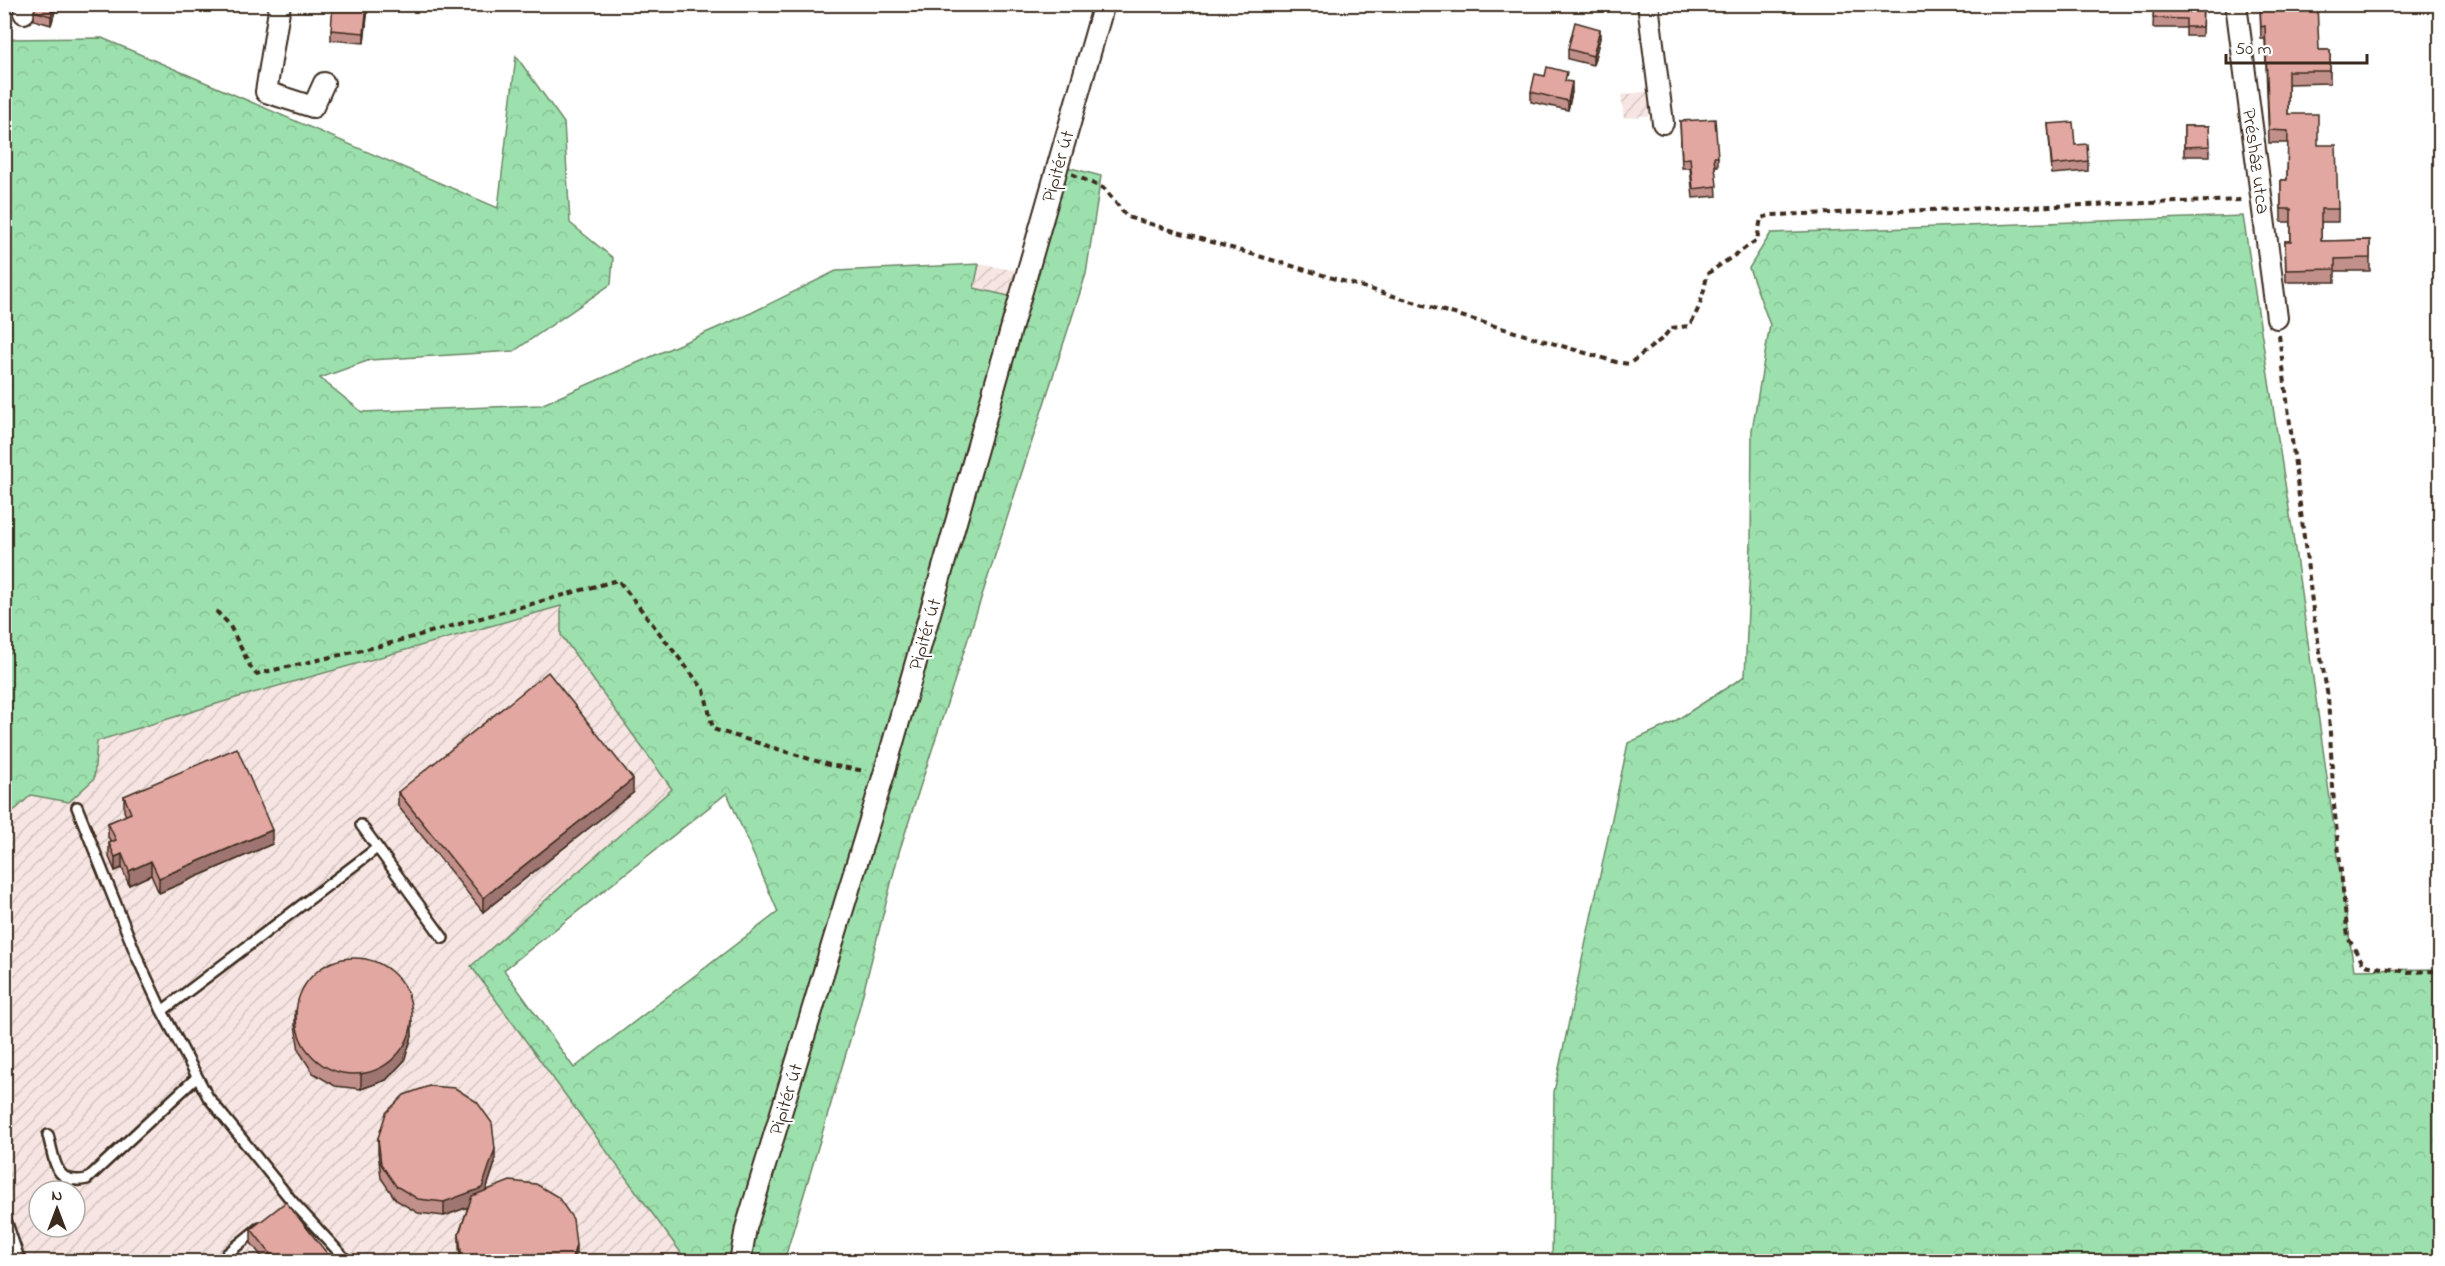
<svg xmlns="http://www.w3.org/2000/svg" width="2445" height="1266" viewBox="0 0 2445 1266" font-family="'Indie Flower',sans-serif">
  <defs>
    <pattern id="industrial-furrows" width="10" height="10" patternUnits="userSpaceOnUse" patternTransform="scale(1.5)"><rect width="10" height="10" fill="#f6e5e2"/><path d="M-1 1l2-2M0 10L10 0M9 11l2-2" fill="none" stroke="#d4c5c1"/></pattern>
    <pattern id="forest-crowns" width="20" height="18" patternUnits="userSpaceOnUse" patternTransform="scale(1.5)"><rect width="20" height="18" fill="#9ce1ad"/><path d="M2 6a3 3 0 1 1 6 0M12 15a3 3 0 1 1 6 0" fill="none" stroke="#87c194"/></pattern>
  </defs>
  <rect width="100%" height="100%" fill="#fff"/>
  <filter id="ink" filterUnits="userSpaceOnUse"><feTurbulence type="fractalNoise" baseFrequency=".0167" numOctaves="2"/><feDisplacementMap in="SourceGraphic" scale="12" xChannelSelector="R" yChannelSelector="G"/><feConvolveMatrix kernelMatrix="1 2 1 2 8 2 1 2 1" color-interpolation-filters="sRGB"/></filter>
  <g filter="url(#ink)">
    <!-- industrial -->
    <path fill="url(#industrial-furrows)" fill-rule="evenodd" d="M1651 91 1654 115 1624 118 1621 95Z
      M979 264 1018 271 1013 297 974 288Z
      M561 606V635L673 789 471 967 687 1261 5 1262V820L31 795 94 779 96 741 239 697ZM39 1191H75V1227H39Z"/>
    <!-- forest -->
    <path fill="url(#forest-crowns)" stroke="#6c8666" stroke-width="1.5" fill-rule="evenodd" d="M102 38 498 208 516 56 564 123 570 223 613 258 611 284 514 351 370 360 320 378 362 412 541 405 751 313 836 271 979 264 974 288 1013 297 1048 162 1101 176 1086 274 899 852 858 1013 784 1261H687L471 966 672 789 561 635V606L239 697 97 741 94 779 69 802 31 795 5 819V39ZM727 793 778 912 574 1068 504 970Z
      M2243 216 2292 528 2354 970 2440 969V1261H1552L1554 1092 1628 743 1672 723 1745 676 1751 543 1752 430 1770 325 1749 268 1771 233Z"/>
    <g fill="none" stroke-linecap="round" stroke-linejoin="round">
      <defs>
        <path id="lane" d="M77 807 137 957 162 1011 208 1097 291 1200 348 1262
          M361 825 443 938
          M162 1011 377 848
          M48 1135C55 1160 54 1186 87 1179L196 1078
          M4 1214 20 1262
          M232 1262 227 1254 260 1227"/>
        <path id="street" d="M280 4 266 92 313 107 324 83
          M1648 4 1663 123
          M2236 4 2277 318
          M24 13 28 4
          M740 1262 746 1228 884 774 1104 4"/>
      </defs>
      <!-- lane casing -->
      <use href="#lane" stroke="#3b2a1e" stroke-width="14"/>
      <!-- street casing -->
      <use href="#street" stroke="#3b2a1e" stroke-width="24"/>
      <!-- path -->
      <path stroke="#3b2a1e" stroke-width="4" stroke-dasharray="6 4.5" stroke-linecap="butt" d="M1072 174 1105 189 1127 217 1616 362 1629 364 1663 338 1671 328 1689 326C1700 309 1704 293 1707 274L1757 240 1761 218 1772 215 2244 200
        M2279 335 2314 618 2328 697 2334 805 2348 938 2364 965 2408 972 2440 971
        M216 611 229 624 250 666 256 674 380 646 618 580 704 690 713 729 829 765 866 771"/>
      <!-- lane -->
      <use href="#lane" stroke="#fff" stroke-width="9"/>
      <!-- street -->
      <use href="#street" stroke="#fff" stroke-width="20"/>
    </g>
    <!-- wall -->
    <path fill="#c2908a" stroke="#3b2a1e" stroke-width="1.5" d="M57 4 51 25 34 20V11Z
      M368 4 364 43 331 40V30Z
      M1816 4H1843V6H1816Z
      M2154 4H2203L2202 36H2186V28H2153Z
      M2260 4 2319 50H2330V83L2288 84V114L2318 145 2338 209V222H2321V241L2370 240V271H2335V282H2286L2285 241H2291V222H2281V180H2287L2288 143H2269L2265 39H2261Z
      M1600 38 1593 65 1568 59V49Z
      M1567 81 1572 92 1568 110 1531 102V92Z
      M1680 121 1718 157V166H1715L1717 196 1693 198 1690 168H1682Z
      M2048 124 2075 145 2088 161V171L2052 174Z
      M2184 126H2209L2210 156H2184Z
      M398 792 633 793 483 912 398 806Z
      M124 796 272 844 159 893 151 875 129 885 122 868 115 871 109 857V843L111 842 108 837V823L126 816 124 811Z
      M295 1011 412 1036 404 1061 386 1080 361 1089 335 1086 313 1073 299 1051 295 1025Z
      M378 1138 495 1163 486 1190 576 1259 575 1262H461L459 1248V1234L468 1207 444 1216 418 1213 396 1200 381 1178 378 1152Z
      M251 1229 334 1262H266L251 1243Z"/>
    <!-- shaded-wall -->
    <path fill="#9e7570" stroke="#3b2a1e" stroke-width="1.5" d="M55 4H57L51 25V16Z
      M367 4 368 8 364 43V33Z
      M1600 29V38L1593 65V56Z
      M1572 82V92L1568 110V101Z
      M633 779V793L483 912V898Z
      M272 830V844L159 893V878Z
      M122 854V868L115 871V857Z
      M151 861V875L129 885V871Z
      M412 1022V1036L404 1061 386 1080 361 1089V1075Z
      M495 1149V1163L482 1202 444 1216V1202Z
      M576 1245V1259L575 1262H571Z"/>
    <!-- building -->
    <path fill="#e1a7a0" stroke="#3b2a1e" stroke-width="1.5" d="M37 4H55L51 16 34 11Z
      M333 4H367L364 33 331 30Z
      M2154 4H2203L2202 27H2186V19L2153 18Z
      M2260 4H2317L2319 50H2330V71H2288V114H2318V145H2336L2338 209H2321V241L2370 240V258L2335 259V269L2286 270 2285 241H2291V209H2281V180H2287L2288 131 2269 130 2265 26 2261 27Z
      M1575 22 1600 29 1593 56 1568 49Z
      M1547 67 1567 72 1565 81 1572 82 1568 101 1531 92 1535 74 1545 76Z
      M1715 119 1718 157H1714L1717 186 1693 189 1690 158 1682 159 1680 121Z
      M2073 122 2075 145 2087 144 2088 161 2052 165 2048 124Z
      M2184 126H2209L2210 146 2184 147Z
      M548 672 633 779 483 898 398 792Z
      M237 748 272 830 159 878 151 861 129 871 122 854 115 857 109 843 116 840 108 823 131 813 124 796Z
      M296 1016a58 58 0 1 1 116 0a58 58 0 1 1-116 0Z
      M429 1086 455 1088 477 1102 492 1123 495 1149 482 1188 444 1202 418 1199 396 1186 381 1164 378 1138 386 1113 404 1095Z
      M510 1181 536 1184 558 1197 573 1219 576 1245 571 1262H463L462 1260 459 1234 472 1196Z
      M286 1202 334 1262H277L251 1229Z"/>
  </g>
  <g text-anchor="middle" stroke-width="4.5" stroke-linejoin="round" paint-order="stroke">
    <!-- street labels -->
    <g font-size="20" fill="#3b2a1e" stroke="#fff">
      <text transform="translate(2257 161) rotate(82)" y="7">Présház utca</text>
      <text transform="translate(1057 166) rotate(-74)" y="7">Pipitér út</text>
      <text transform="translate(924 634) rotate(-74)" y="7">Pipitér út</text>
      <text transform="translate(785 1099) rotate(-73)" y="7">Pipitér út</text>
    </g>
  </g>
  <!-- margin -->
  <rect width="2445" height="1266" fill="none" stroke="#fff" stroke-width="24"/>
  <rect x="12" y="12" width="2421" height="1242" fill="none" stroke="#3b2a1e" stroke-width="2" filter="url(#ink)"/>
  <!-- north arrow -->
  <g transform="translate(57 1209)"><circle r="28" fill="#ffffff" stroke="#b1aaa5" stroke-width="1.5"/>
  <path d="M0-4.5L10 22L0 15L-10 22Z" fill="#3b2a1e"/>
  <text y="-9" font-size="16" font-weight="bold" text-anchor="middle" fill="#3b2a1e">N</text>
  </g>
  <!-- scale -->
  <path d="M2226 54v9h141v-9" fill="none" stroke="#3b2a1e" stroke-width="3"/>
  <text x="2235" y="54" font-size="18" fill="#3b2a1e" stroke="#ffffff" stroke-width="4.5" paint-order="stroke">50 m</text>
</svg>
